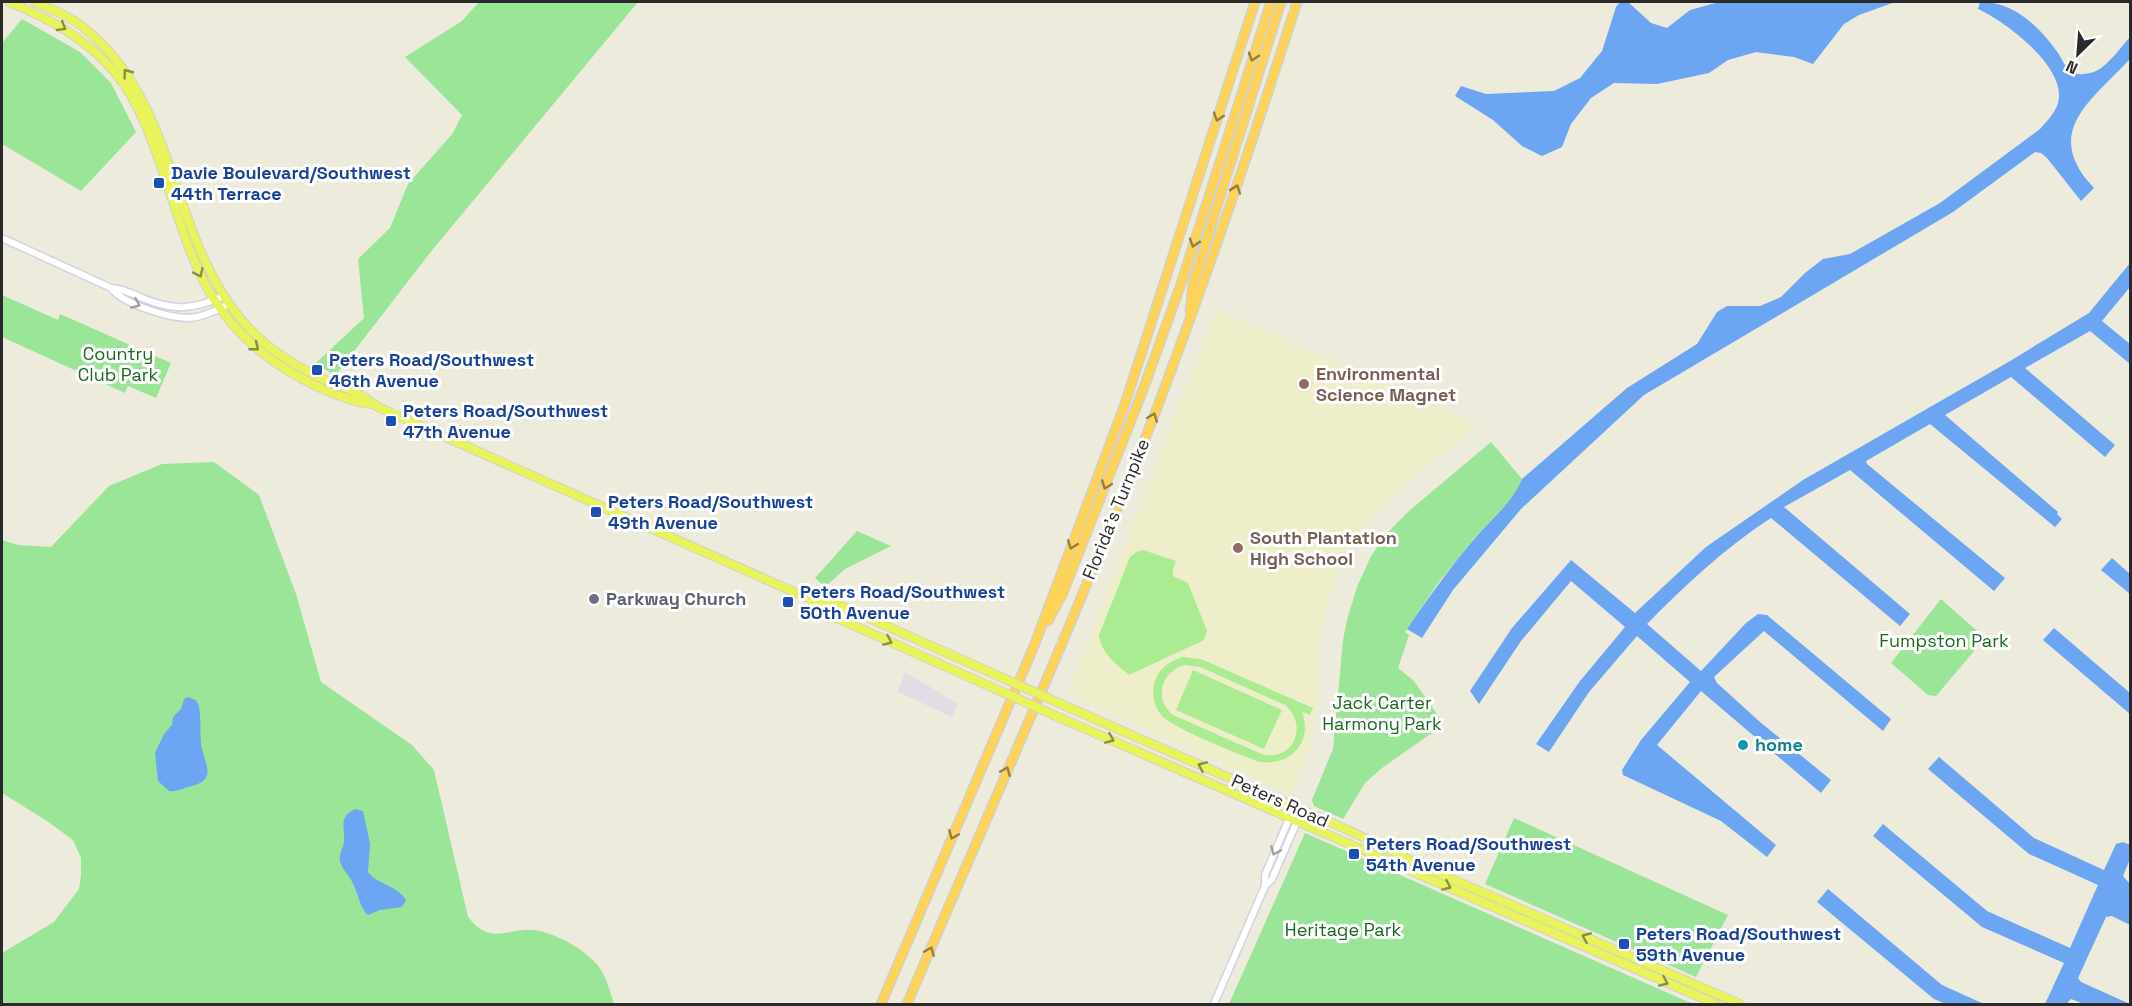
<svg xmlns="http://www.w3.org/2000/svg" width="2132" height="1006" viewBox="0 0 2132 1006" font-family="'Space Grotesk',sans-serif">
  <rect width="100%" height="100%" fill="#edebdc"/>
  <!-- industrial -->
  <path fill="#e2dde5" d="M905 672 958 704 952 717 898 692Z"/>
  <!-- education -->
  <path fill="#efeecb" d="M1216 309 1478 425 1404 486 1368 521 1336 574 1320 636 1319 690 1311 745 1291 796 1068 693Z"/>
  <!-- green -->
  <path fill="#9ae597" d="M479 2H638L429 254 335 376 316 363 364 318 358 259 390 228 408 184 453 133 462 115 405 57 462 21Z
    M22 19 80 52 111 83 136 132 81 191 2 144V43Z
    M2 295 58 320 60 314 171 363 156 398 128 386 125 393 2 337Z
    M1491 442 1522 479 1517 493 1477 535 1438 583 1405 632 1409 635 1398 668 1414 681 1441 720 1439 728 1382 768 1365 783 1343 819 1314 806 1312 800 1333 749 1343 640 1347 620 1357 587 1371 556 1388 532 1409 511Z
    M214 462 259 495 296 594 321 682 412 745 434 770 468 917C494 949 509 924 540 931 559 935 591 953 601 970 607 980 611 994 614 1004H2V953L54 922 79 889 81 875V858L73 840 47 821 2 793V540L18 545 51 547 109 486 162 464Z
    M857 531 891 546 845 569 825 587 815 578Z
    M1941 599 1985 638 1936 696 1928 695 1891 663Z
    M1514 818 1728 915 1696 977 1485 884Z
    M1305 833 1693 1004H1229Z"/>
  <!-- pitch -->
  <path fill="#abec92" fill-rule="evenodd" d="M1143 550 1176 561 1173 570V576L1188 583 1207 631 1204 640 1129 675C1116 664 1101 653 1099 635L1130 557 1136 552Z
    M1182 657 1201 659 1313 708 1310 715 1302 712C1313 742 1291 766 1260 762 1242 756 1173 728 1162 716 1154 707 1151 694 1155 681 1159 668 1169 662 1182 657ZM1184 665 1200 667 1285 705C1308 725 1295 759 1264 755L1173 715C1154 699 1160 673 1184 665Z
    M1193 670 1282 710 1264 749 1176 710Z"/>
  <!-- water -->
  <path fill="#6ca5f1" d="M1620 2H1628L1651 23 1667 28 1690 10 1719 2H1895L1859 15 1844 24 1813 64 1794 57 1756 52 1728 60 1709 73 1657 84 1614 83 1591 98 1571 124 1562 147 1542 156 1522 146 1493 120 1455 96 1461 86 1486 94 1554 91 1580 78 1602 51 1616 7Z
    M1980 2C2013 1 2039 26 2058 53 2062 59 2065 67 2071 72 2078 76 2091 74 2098 70 2110 63 2121 47 2130 37V59C2091 101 2041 132 2094 188L2081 201 2047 158 2041 153 2035 152 1953 212 1644 395 1521 509 1453 590 1422 638 1407 629C1429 597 1451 566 1476 537 1492 518 1513 502 1522 479L1627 388 1697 344 1717 312 1727 306H1760L1781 297 1805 273 1823 259 1850 254 1940 203 2040 129C2047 121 2055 113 2058 103 2068 68 2005 21 1978 9Z
    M2130 263V287L2102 321 2130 344V364L2090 331 2025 368 2115 445 2105 457 2011 377 1945 415 2058 512 2057 514 2062 519 2055 527 1930 424 1866 461 1867 464 2005 578 1994 591 1850 470 1784 507 1910 614 1900 626 1771 518C1726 547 1684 586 1647 624L1701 671 1746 623 1758 614 1767 615 1891 719 1883 731 1764 631 1714 677 1717 683 1760 722 1831 780 1821 793 1701 691 1657 745 1776 845 1767 857 1721 821 1623 775 1622 770 1641 740 1690 682 1637 636 1589 692 1549 752 1536 744 1580 681 1625 627 1571 581 1521 641 1479 704 1470 691 1512 628 1571 560 1635 613 1706 547 1803 480 2005 364 2089 313Z
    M2112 558 2130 574V594L2101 570Z
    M2054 628 2130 693V714L2043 640Z
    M188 697 196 700 199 706C201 719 200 731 201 744 203 761 219 779 192 786 183 788 177 792 169 791L158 781 155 753 164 734 172 725 173 717 181 709 184 699Z
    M1939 757 2034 838 2104 870 2116 844 2123 842 2130 845V859L2123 876 2130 884V925L2112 916 2106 917 2078 978 2081 982 2130 1004H2084L2071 999 2066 1004H2045L2064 963 1982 927 1873 836 1883 824 1987 911 2070 948 2098 885 2029 854 1928 769Z
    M355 809 363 811 370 844 368 872C378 885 397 885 406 900L402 907 380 910 368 915C361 910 358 894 354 886 351 877 342 870 340 861 339 853 343 849 344 842 345 826 338 818 355 809Z
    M1828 889 1942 985 1984 1004H1946L1934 999 1817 902Z"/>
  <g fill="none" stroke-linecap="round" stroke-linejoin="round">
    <defs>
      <path id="minor" d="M2 238 111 288C123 289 132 293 142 298 174 311 192 310 224 296
        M111 288C123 304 168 318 189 318 203 317 217 310 229 304
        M1265 886V875L1294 807
        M1214 1004 1265 886 1272 879 1302 810"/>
      <path id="major" d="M9 2C50 19 88 39 117 75 137 100 148 130 159 160 191 252 202 320 292 373 316 387 344 401 372 404
        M35 2C51 9 69 16 83 27 177 101 168 229 239 317 259 342 286 361 315 375 328 382 343 386 357 393 365 397 372 404 380 408L819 603H835L994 674
        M819 603 828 614 989 686
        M1061 704 1348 830 1431 870 1740 1004
        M1056 716 1716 1004"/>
      <path id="highway" d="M1190 311 1193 283 1281 2
        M1048 621 1062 595 1143 390 1181 284 1271 2
        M881 1004 1034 646 1125 404 1255 2
        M907 1004C990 809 1078 614 1154 416 1206 279 1253 141 1297 2"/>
    </defs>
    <!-- minor casing -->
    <use href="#minor" stroke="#d3d1e3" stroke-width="9"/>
    <!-- major casing -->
    <use href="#major" stroke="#d0d0d0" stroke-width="10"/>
    <!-- highway casing -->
    <use href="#highway" stroke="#d0d0d0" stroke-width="11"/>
    <!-- minor -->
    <use href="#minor" stroke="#fff" stroke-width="6"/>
    <!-- major -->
    <use href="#major" stroke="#e8f45a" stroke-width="8"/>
    <!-- highway -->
    <use href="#highway" stroke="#ffd355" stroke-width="8"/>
    <defs>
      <path id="major-bridge" d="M994 674 1061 704
        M989 686 1056 716"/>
    </defs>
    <!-- major-bridge casing -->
    <use href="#major-bridge" stroke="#d0d0d0" stroke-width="10" stroke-linecap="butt"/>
    <!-- major-bridge -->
    <use href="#major-bridge" stroke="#e8f45a" stroke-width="8"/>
  </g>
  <!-- one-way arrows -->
  <defs><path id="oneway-chevron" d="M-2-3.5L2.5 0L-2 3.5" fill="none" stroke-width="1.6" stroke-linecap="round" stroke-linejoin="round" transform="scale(1.5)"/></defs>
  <g stroke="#898f42">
    <use href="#oneway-chevron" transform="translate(62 27) rotate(31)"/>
    <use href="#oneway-chevron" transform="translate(127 73) rotate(-127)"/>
    <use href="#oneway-chevron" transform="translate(199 273) rotate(65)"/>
    <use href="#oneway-chevron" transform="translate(255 347) rotate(39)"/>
    <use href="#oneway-chevron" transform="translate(888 641) rotate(24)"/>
    <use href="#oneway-chevron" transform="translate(1110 739) rotate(23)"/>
    <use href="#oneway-chevron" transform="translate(1202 766) rotate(-156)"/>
    <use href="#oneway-chevron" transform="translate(1447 886) rotate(24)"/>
    <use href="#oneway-chevron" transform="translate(1586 937) rotate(-157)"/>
    <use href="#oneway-chevron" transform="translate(1664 982) rotate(24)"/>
  </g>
  <g stroke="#947e40">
    <use href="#oneway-chevron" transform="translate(1253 57) rotate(108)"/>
    <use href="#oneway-chevron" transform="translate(1218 117) rotate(108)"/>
    <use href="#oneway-chevron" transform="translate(1236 189) rotate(-71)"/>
    <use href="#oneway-chevron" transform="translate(1194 243) rotate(108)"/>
    <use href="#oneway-chevron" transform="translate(1153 417) rotate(-69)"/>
    <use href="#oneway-chevron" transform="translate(1106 485) rotate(111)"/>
    <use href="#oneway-chevron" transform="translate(1072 545) rotate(111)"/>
    <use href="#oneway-chevron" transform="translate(1006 771) rotate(-67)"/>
    <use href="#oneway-chevron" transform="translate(953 835) rotate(113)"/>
    <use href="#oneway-chevron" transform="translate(930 951) rotate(-67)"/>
  </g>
  <g stroke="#9f9f9f">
    <use href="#oneway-chevron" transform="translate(136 304) rotate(24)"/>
    <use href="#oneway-chevron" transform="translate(1275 851) rotate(113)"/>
  </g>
  <!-- markers -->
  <g fill="#1a4fb4" stroke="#fff" stroke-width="2">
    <rect x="153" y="177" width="12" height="12" rx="3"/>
    <rect x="311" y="364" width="12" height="12" rx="3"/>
    <rect x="385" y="415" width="12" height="12" rx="3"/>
    <rect x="590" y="506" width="12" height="12" rx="3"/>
    <rect x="782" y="596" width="12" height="12" rx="3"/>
    <rect x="1348" y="848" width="12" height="12" rx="3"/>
    <rect x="1618" y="938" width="12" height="12" rx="3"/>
  </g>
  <g fill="#8d6e63" stroke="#fff" stroke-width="2">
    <circle cx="1304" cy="384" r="6"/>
    <circle cx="1238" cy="548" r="6"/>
  </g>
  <circle fill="#6b7280" stroke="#fff" stroke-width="2" cx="594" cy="599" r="6"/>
  <circle fill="#0f9aa8" stroke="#fff" stroke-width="2" cx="1743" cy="745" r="6"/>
  <g text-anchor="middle" stroke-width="6" stroke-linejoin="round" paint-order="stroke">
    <!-- transit labels -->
    <g font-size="18" font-weight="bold" fill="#164399" stroke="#fff" text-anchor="start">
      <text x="171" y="179">Davie Boulevard/Southwest<tspan x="171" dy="21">44th Terrace</tspan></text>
      <text x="329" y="366">Peters Road/Southwest<tspan x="329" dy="21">46th Avenue</tspan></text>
      <text x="403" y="417">Peters Road/Southwest<tspan x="403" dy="21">47th Avenue</tspan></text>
      <text x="608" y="508">Peters Road/Southwest<tspan x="608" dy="21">49th Avenue</tspan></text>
      <text x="800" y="598">Peters Road/Southwest<tspan x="800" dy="21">50th Avenue</tspan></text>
      <text x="1366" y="850">Peters Road/Southwest<tspan x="1366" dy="21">54th Avenue</tspan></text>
      <text x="1636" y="940">Peters Road/Southwest<tspan x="1636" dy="21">59th Avenue</tspan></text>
    </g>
    <!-- park labels -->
    <g font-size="18" fill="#186920" stroke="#fff">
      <text x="118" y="360">Country<tspan x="118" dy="21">Club Park</tspan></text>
      <text x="1944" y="647">Fumpston Park</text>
      <text x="1382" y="709">Jack Carter<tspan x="1382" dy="21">Harmony Park</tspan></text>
      <text x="1343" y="936">Heritage Park</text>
    </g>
    <!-- education labels -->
    <g font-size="18" font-weight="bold" fill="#785e54" stroke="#fff" text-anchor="start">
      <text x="1316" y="380">Environmental<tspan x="1316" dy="21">Science Magnet</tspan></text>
      <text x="1250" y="544">South Plantation<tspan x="1250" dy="21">High School</tspan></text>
    </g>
    <!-- street labels -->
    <g font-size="18" fill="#2a2a2a" stroke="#fff">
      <text transform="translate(1116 509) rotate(-68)" y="6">Florida's Turnpike</text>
      <text transform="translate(1280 801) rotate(24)" y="6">Peters Road</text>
    </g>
    <!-- worship labels -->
    <g font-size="18" font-weight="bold" fill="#5b616d" stroke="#fff" text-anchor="start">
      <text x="606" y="605">Parkway Church</text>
    </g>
    <!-- culture labels -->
    <g font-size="18" font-weight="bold" fill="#0d838f" stroke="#fff" text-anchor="start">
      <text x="1755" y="751">home</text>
    </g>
  </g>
  <!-- border -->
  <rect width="2132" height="1006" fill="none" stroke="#2a2a2a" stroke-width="6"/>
  <!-- north arrow -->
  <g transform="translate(2078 54) rotate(205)" stroke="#ffffff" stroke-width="4.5" paint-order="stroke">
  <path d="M0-4.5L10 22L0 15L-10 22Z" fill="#2a2a2a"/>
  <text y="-9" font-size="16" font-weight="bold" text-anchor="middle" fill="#2a2a2a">N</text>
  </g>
</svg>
